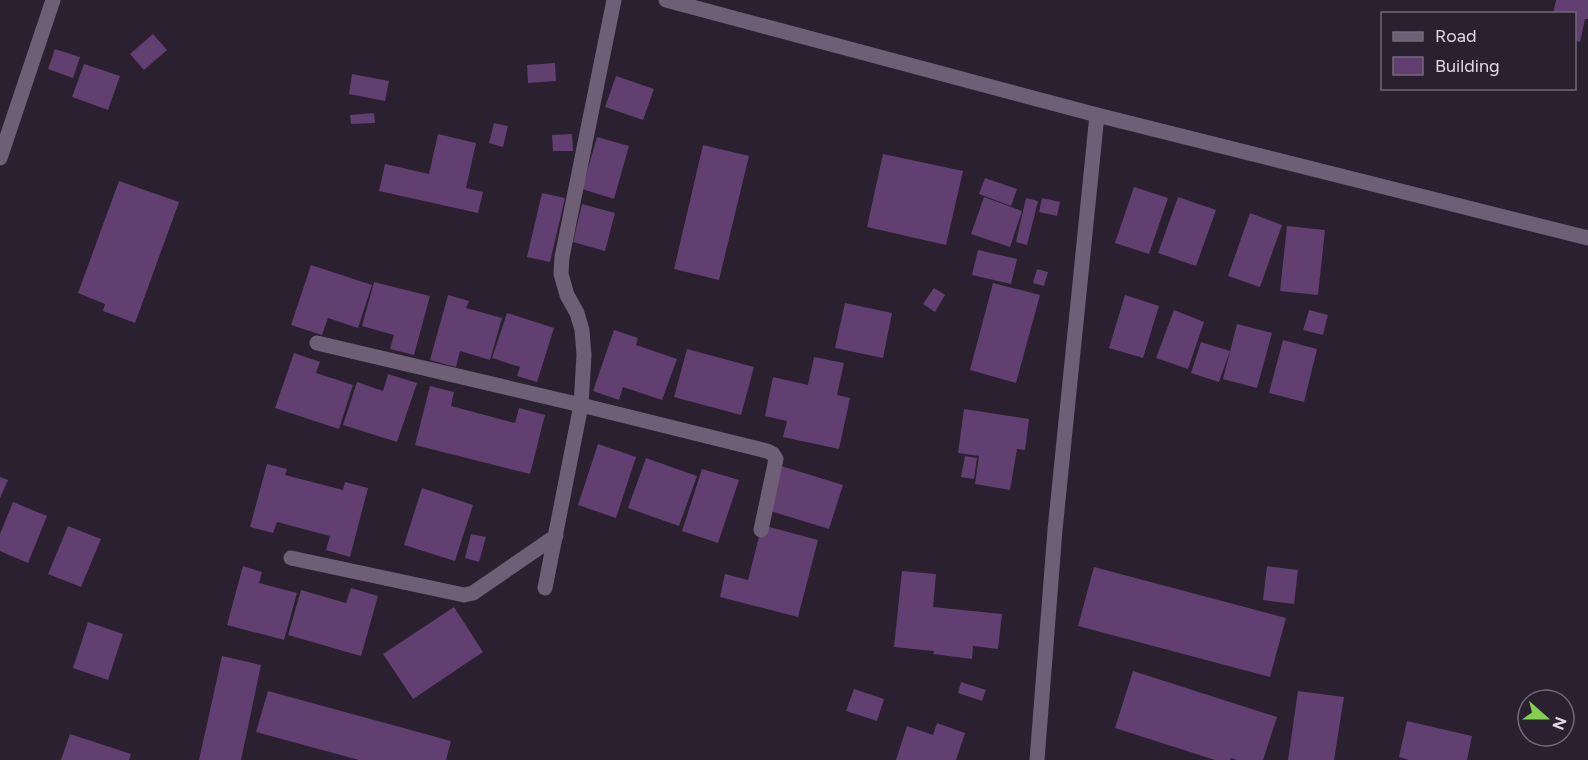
<svg xmlns="http://www.w3.org/2000/svg" width="1588" height="760" viewBox="0 0 1588 760" font-family="Figtree,sans-serif">
  <rect width="100%" height="100%" fill="#2a202f"/>
  <!-- building -->
  <path fill="#613f70" d="M1556 0H1588V19H1585L1580 42 1574 40V14H1553Z
    M153 34 167 50 144 70 130 54Z
    M55 49 80 57 73 78 48 69Z
    M555 63 556 81 528 83 527 65Z
    M84 64 120 76 108 110 72 97Z
    M352 74 389 81 385 101 349 94Z
    M616 76 654 89 643 120 605 107Z
    M374 113 375 123 351 124 350 115Z
    M494 123 508 126 503 147 489 143Z
    M438 134 476 143 466 188 483 192 478 213 379 191 385 164 429 174Z
    M572 134 573 151H553L552 135Z
    M597 137 629 146 614 199 582 189Z
    M703 145 749 156 719 280 674 269Z
    M883 154 963 171 946 245 867 227Z
    M985 178 1017 189 1011 206 979 194Z
    M119 181 179 202 135 323 103 311 105 304 78 293Z
    M1134 187 1168 198 1149 254 1115 243Z
    M542 193 565 198 550 262 527 257Z
    M984 197 1022 211 1010 247 971 234Z
    M1178 197 1216 210 1196 266 1158 253Z
    M1026 198 1038 201 1027 245 1016 242Z
    M1042 198 1060 202 1057 216 1039 212Z
    M582 204 615 213 605 251 573 242Z
    M1250 213 1282 225 1260 287 1228 276Z
    M1287 226 1325 230 1318 295 1280 291Z
    M978 250 1017 259 1011 284 972 275Z
    M311 265 372 285 358 328 328 318 322 335 291 325Z
    M1037 269 1048 272 1044 286 1033 283Z
    M374 282 430 296 414 355 390 349 394 335 362 326Z
    M993 283 1040 295 1016 383 970 370Z
    M934 288 945 295 935 312 923 304Z
    M448 295 469 301 466 308 502 318 490 360 460 351 456 367 430 360Z
    M1125 295 1159 306 1143 358 1109 348Z
    M845 303 892 313 883 358 835 348Z
    M1174 310 1204 322 1188 369 1156 358Z
    M1309 310 1328 315 1323 335 1303 330Z
    M507 313 554 328 537 382 517 376 520 367 492 358Z
    M1237 324 1272 333 1257 388 1223 379Z
    M614 330 638 338 636 345 677 359 662 400 623 387 619 400 593 391Z
    M1283 340 1317 349 1304 402 1269 393Z
    M1201 342 1230 351 1219 382 1191 373Z
    M687 349 754 367 741 415 674 397Z
    M294 353 320 362 316 373 353 385 339 429 275 408Z
    M814 357 844 363 837 395 850 398 839 449 783 437 787 421 765 416 773 377 808 385Z
    M388 374 417 383 397 442 343 425 357 382 383 391Z
    M430 386 454 392 451 406 515 423 519 408 545 415 530 474 415 445Z
    M964 409 1029 419 1025 450 1017 449 1010 490 975 484 979 456 958 453Z
    M598 444 636 457 616 518 578 505Z
    M965 456 977 458 974 479 961 477Z
    M646 458 697 476 679 526 628 508Z
    M267 464 287 469 285 475 343 490 345 482 368 488 350 557 326 550 330 536 277 522 273 533 250 527Z
    M778 465 843 485 829 529 764 509Z
    M702 469 739 480 718 543 682 531Z
    M0 477 8 480 0 498Z
    M422 488 473 505 455 561 404 545Z
    M13 502 47 516 28 563 0 551V534Z
    M762 525 818 540 798 617 720 597 725 574 748 580Z
    M68 526 101 539 81 587 48 574Z
    M471 534 486 537 479 562 465 558Z
    M243 566 262 572 259 583 297 593 284 640 227 625Z
    M1267 566 1298 570 1294 604 1263 600Z
    M1094 567 1286 618 1270 677 1078 626Z
    M902 571 936 574 933 607 1002 614 998 649 973 646 972 659 933 654 934 651 894 647Z
    M351 588 378 596 361 656 288 635 301 590 346 603Z
    M454 607 483 652 413 699 383 654Z
    M88 622 123 634 108 680 73 668Z
    M222 656 261 665 241 760H199Z
    M1133 671 1277 717 1263 760H1237L1231 758 1230 760H1215L1115 728Z
    M961 682 986 690 982 701 958 693Z
    M854 689 884 699 877 721 846 711Z
    M268 691 451 741 446 760H359L256 732Z
    M1298 691 1344 697 1334 760H1288Z
    M1407 721 1472 736 1467 760H1409L1399 757Z
    M937 723 965 733 956 760H896L907 726 933 735Z
    M70 734 131 754 129 760H61Z"/>
  <g fill="none" stroke-linecap="round" stroke-linejoin="round">
    <!-- minor -->
    <path stroke="#6e5f76" stroke-width="15" d="M0 158 53 0
      M317 343 581 405 767 451 773 454 776 459 761 530
      M291 558 464 595 473 593 556 536
      M545 588 581 405 584 355 582 330 577 313 567 295 561 274 562 257 614 0
      M1037 760 1055 530 1097 115"/>
    <!-- tertiary -->
    <path stroke="#6e5f76" stroke-width="15" d="M666 0 1097 115 1588 238"/>
  </g>
  <!-- legend -->
  <rect x="1381" y="12" width="195" height="78" fill="#2a202f" stroke="#736a77" stroke-width="1.5"/>
  <rect x="1393" y="32" width="30" height="9" fill="#6e5f76" stroke="#736a77" stroke-width="1.5"/>
  <text x="1435" y="42" font-size="18" fill="#e0d9e3">Road</text>
  <rect x="1393" y="57" width="30" height="18" fill="#613f70" stroke="#736a77" stroke-width="1.5"/>
  <text x="1435" y="72" font-size="18" fill="#e0d9e3">Building</text>
  <!-- north arrow -->
  <g transform="translate(1546 718) rotate(111)"><circle r="28" fill="#2a202f" stroke="#736a77" stroke-width="1.5"/>
  <path d="M0-4.5L10 22L0 15L-10 22Z" fill="#82d04f"/>
  <text y="-9" font-size="16" font-weight="bold" text-anchor="middle" fill="#e0d9e3">N</text>
  </g>
</svg>
